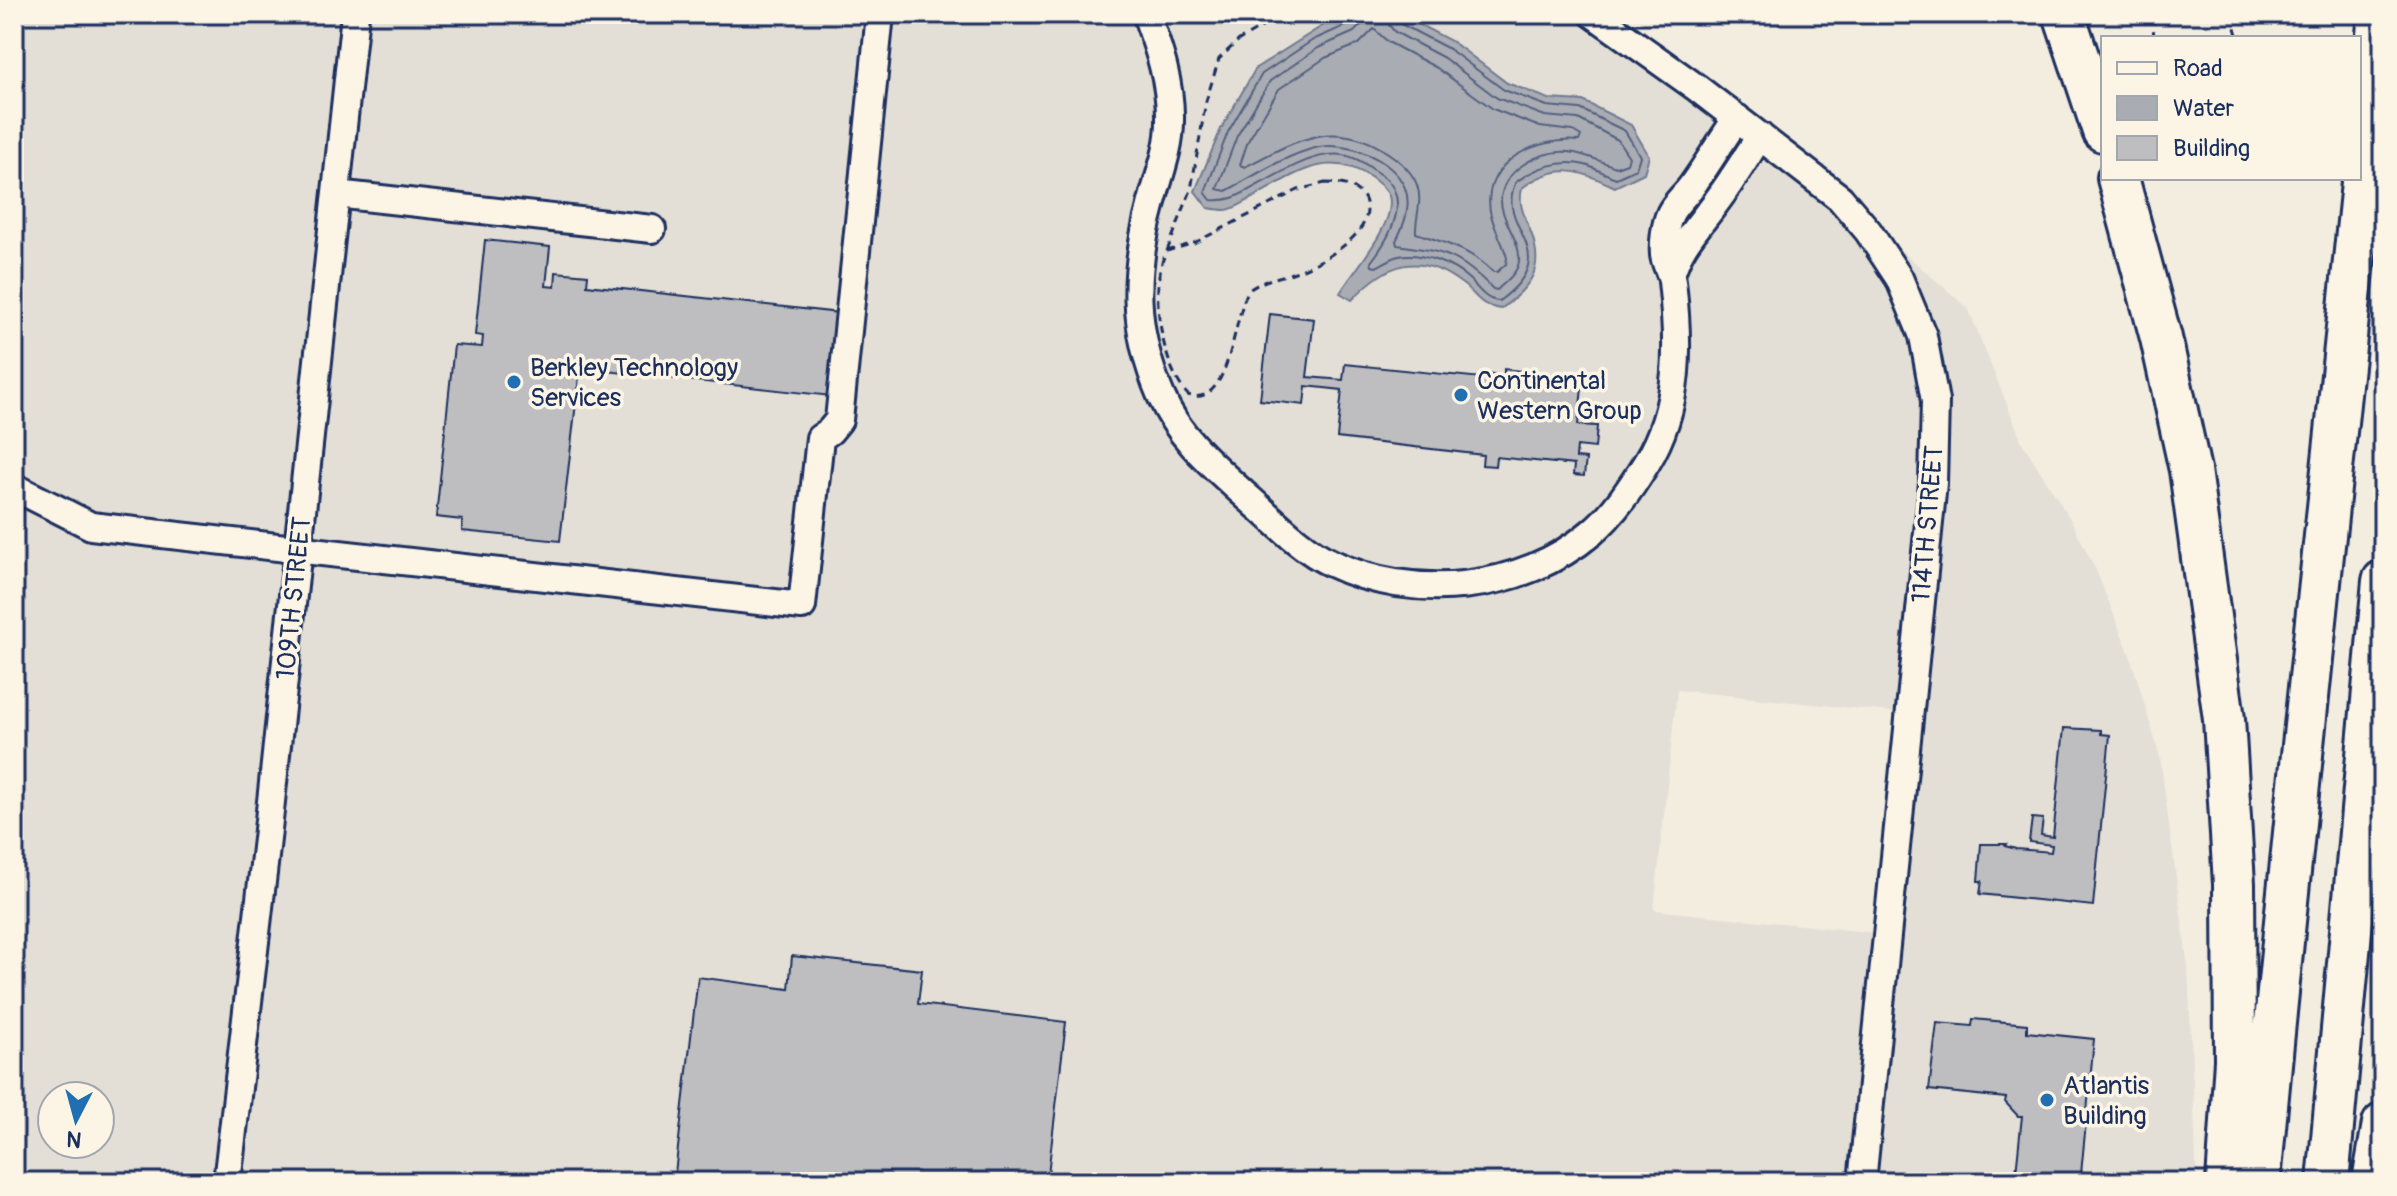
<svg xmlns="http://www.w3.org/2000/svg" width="2397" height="1196" viewBox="0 0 2397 1196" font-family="Pangolin,sans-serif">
  <rect width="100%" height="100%" fill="#f3ede0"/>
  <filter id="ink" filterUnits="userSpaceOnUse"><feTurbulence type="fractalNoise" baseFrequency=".0125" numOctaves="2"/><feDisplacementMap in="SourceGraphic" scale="16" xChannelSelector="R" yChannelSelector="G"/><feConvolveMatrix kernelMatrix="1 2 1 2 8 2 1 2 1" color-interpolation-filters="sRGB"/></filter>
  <g filter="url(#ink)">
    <!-- built -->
    <path fill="#e3dfd6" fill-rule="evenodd" d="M14 14H1593L1840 198 1968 308 2022 442 2072 522 2096 570 2130 655 2160 757 2188 967 2197 1182H14ZM1677 690 1910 714 1887 934 1654 910ZM52 1096H100V1144H52Z"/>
    <!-- water -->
    <path fill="#a9acb3" stroke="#707a91" stroke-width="2" d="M1357 14H1383L1407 18 1453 42 1507 83 1549 99 1583 101 1631 125 1649 156 1644 173 1615 187C1579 170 1557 162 1522 188 1518 206 1524 214 1530 230 1546 269 1531 286 1501 309 1478 306 1478 295 1461 283 1418 250 1385 264 1352 300L1340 293C1354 270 1397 223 1389 196 1386 188 1378 183 1372 178 1328 148 1295 174 1254 197 1246 201 1235 209 1226 210 1221 210 1214 209 1208 208L1195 191 1221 129 1256 68 1327 23Z"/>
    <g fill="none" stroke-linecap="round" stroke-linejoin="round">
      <!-- shore -->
      <path stroke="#546180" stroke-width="2" d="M1353 14 1349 24 1313 40 1262 74 1228 132 1205 192 1211 200C1230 202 1240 195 1256 186 1281 173 1314 151 1343 155 1357 157 1370 167 1381 175 1396 185 1400 201 1395 218 1391 234 1381 249 1371 262L1372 266 1376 267C1383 264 1391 258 1399 256 1421 251 1454 265 1470 280 1479 289 1485 300 1499 301 1568 251 1493 228 1516 182 1536 167 1561 159 1585 165 1596 168 1606 175 1616 178L1636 169 1640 156 1625 131 1580 109 1547 106 1504 90 1449 49 1401 24 1397 14
        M1363 14 1361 25 1354 32 1318 48 1270 81 1237 136 1217 189 1226 191C1254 176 1284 156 1315 148 1344 140 1393 158 1405 188 1412 206 1404 225 1396 241L1397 245C1444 252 1457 253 1493 289L1497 290C1505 282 1518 273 1519 261 1521 240 1502 223 1501 202 1500 171 1540 149 1569 152 1586 154 1599 161 1616 167L1627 163 1629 157 1618 140 1578 119 1545 116 1497 98 1444 58 1395 32 1389 25 1387 14
        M1374 29 1388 42 1437 68 1493 109 1540 127 1573 131 1581 136 1579 141C1537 137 1482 161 1490 211 1493 227 1503 242 1507 258L1506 264 1497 272H1493C1470 249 1445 243 1416 233 1415 218 1423 202 1417 185 1412 171 1400 161 1388 153 1335 117 1296 140 1245 167L1240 165 1248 141 1279 89 1325 58 1359 44Z"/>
    </g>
    <!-- building -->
    <path fill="#bebec0" stroke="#1b2f5e" stroke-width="2" d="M485 240 550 247 546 286 555 287 556 272 588 275 587 285 839 313 831 396 580 368 560 541 462 531V520L436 517 454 345 482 347 483 336 475 335Z
      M1270 314 1314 319 1307 377 1343 380 1345 364 1491 379V374L1504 375V369L1577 377 1575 387 1582 388 1578 425 1597 426 1595 448 1577 446 1576 458 1586 459 1584 476 1573 475 1574 465 1496 457 1495 466 1482 465 1483 455 1337 438 1342 390 1306 386 1304 405 1260 400Z
      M14 506 23 507 14 584Z
      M2064 728 2101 730V734L2110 735 2093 906 1980 894 1982 881H1978L1981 844H2006L2005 846 2016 849 2051 852 2052 845 2029 842 2032 818 2043 819 2041 835 2053 837Z
      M792 956 922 970 918 1004 1066 1022 1048 1174 1118 1182H674L698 977 789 989Z
      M1973 1019 2027 1024V1032L2094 1039 2081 1174H2088L2087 1182H2015L2022 1116H2018L2005 1102 2006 1098 1929 1090 1937 1023 1972 1026Z"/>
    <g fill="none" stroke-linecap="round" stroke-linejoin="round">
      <defs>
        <path id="minor" d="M1146 14C1159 49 1171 84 1170 121 1170 149 1159 175 1152 202 1133 272 1132 328 1161 396 1179 438 1212 465 1245 495 1272 518 1299 548 1331 563 1412 602 1522 592 1592 532 1614 514 1632 486 1647 462 1681 406 1679 343 1672 281 1671 272 1665 264 1664 255 1663 243 1665 225 1670 214 1674 205 1684 196 1691 187 1707 165 1721 141 1737 118
          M1593 14 1697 88 1840 198 1868 231 1899 278 1923 336 1935 401 1933 483 1862 1182
          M336 194 652 229
          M1671 275C1678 247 1697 228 1714 205 1731 183 1745 159 1760 136
          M14 487 91 526 802 606 820 438 830 431 839 420 880 14
          M227 1182 267 839 355 14"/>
        <path id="highway" d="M2064 14 2103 131
          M2118 178 2161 338 2190 470 2224 719 2234 884 2235 1060 2227 1182
          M2260 1182C2295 792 2341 404 2379 14
          M2328 1182 2383 581
          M2373 1182 2383 1124"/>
      </defs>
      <!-- minor casing -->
      <use href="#minor" stroke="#1b2f5e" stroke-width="32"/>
      <!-- highway casing -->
      <use href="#highway" stroke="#1b2f5e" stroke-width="46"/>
      <!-- path -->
      <path stroke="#1b2f5e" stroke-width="3" stroke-dasharray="8 6" stroke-linecap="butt" d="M2231 14 2238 38
        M2153 38 2155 14
        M1325 183C1338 183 1351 184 1360 193 1365 197 1367 203 1367 210 1367 238 1319 264 1295 272 1278 278 1264 279 1249 290 1233 314 1231 410 1188 395 1162 368 1147 284 1167 251L1194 243 1298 190Z
        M1167 251 1191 190 1206 101 1219 59 1239 40 1284 14"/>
      <!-- minor -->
      <use href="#minor" stroke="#fcf5e5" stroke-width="26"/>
      <!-- highway -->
      <use href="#highway" stroke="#fcf5e5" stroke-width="40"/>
    </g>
  </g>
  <!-- markers -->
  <g fill="#1f6fb2" stroke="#fcf5e5" stroke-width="3">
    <circle cx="514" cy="382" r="8"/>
    <circle cx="1461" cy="395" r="8"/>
    <circle cx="2047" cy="1100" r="8"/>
  </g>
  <g text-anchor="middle" stroke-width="7" stroke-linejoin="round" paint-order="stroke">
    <!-- poi labels -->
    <g font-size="26" fill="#1b2f5e" stroke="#fcf5e5" text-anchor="start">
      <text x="530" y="376">Berkley Technology<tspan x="530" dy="30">Services</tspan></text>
      <text x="1477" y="389">Continental<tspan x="1477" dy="30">Western Group</tspan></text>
      <text x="2063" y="1094">Atlantis<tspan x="2063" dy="30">Building</tspan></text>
    </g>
    <!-- street labels -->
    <g font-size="26" fill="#1b2f5e" stroke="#fcf5e5">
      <text transform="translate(1927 524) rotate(-85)" y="9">114TH STREET</text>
      <text transform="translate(293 598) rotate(-84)" y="9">109TH STREET</text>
    </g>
  </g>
  <!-- margin -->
  <rect width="2397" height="1196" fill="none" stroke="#fcf5e5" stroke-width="48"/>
  <rect x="24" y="24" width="2349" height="1148" fill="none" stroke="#1b2f5e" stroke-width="3" filter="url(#ink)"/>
  <!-- legend -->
  <rect x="2101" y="36" width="260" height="144" fill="#fcf5e5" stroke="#a2a6af" stroke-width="2"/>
  <rect x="2117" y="62" width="40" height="12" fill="#fcf5e5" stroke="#a2a6af" stroke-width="2"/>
  <text x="2173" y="76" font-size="24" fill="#1b2f5e">Road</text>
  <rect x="2117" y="96" width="40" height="24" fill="#a9acb3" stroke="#a2a6af" stroke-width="2"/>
  <text x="2173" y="116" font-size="24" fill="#1b2f5e">Water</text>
  <rect x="2117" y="136" width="40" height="24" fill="#bebec0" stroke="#a2a6af" stroke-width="2"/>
  <text x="2173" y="156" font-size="24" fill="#1b2f5e">Building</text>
  <!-- north arrow -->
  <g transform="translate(76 1120) rotate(186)"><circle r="38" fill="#fcf5e5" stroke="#a2a6af" stroke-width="2"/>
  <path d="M0-6L14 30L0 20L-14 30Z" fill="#1f6fb2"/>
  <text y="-12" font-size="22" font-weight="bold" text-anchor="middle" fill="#1b2f5e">N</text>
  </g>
</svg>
